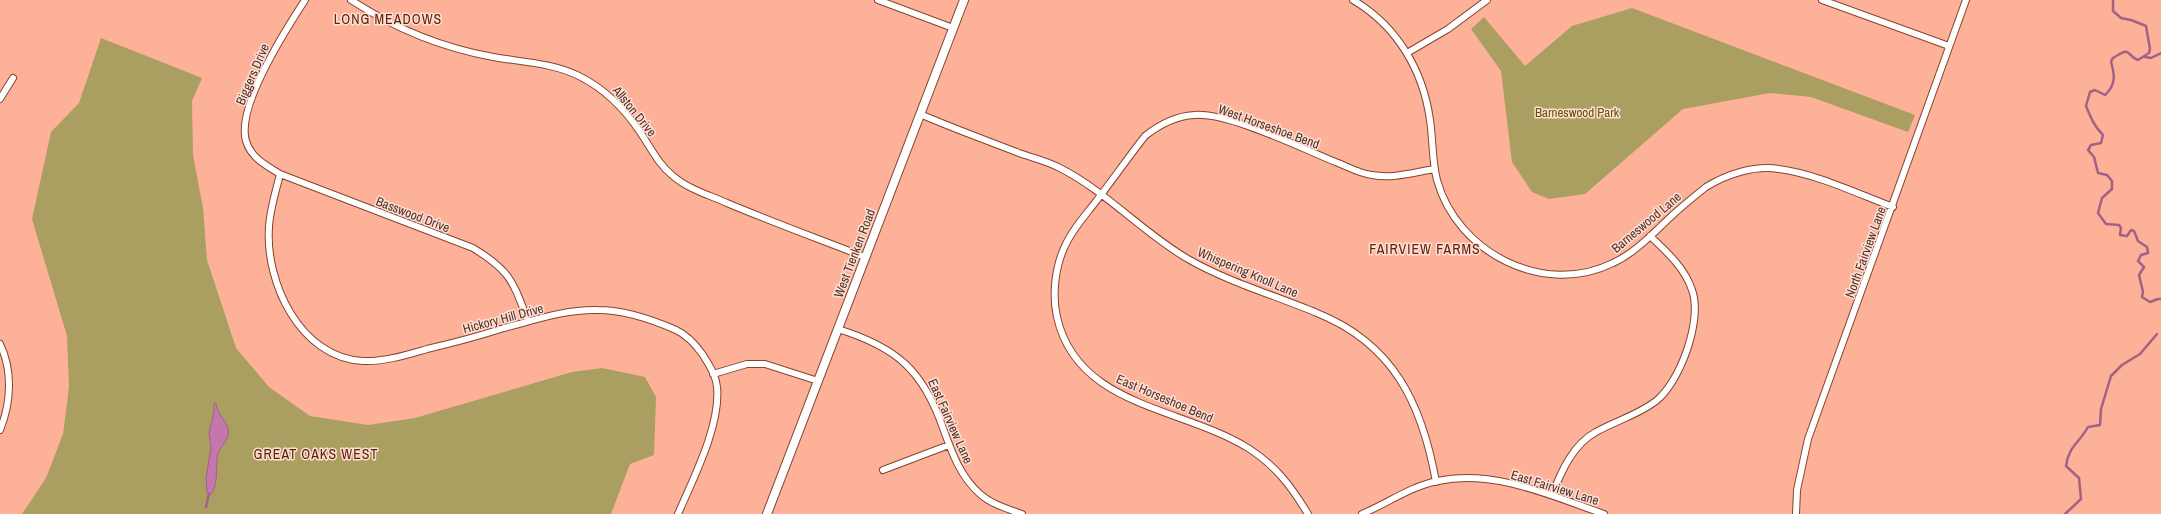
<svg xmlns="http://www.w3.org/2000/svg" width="2161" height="514" viewBox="0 0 2161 514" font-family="'Archivo Narrow',sans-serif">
  <rect width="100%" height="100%" fill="#fdb198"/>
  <!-- green -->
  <path fill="#aa9f60" d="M1632 8 1915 115 1908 132 1811 97 1770 93 1683 109 1585 194 1549 199 1532 192 1512 162 1501 71 1471 29 1484 17 1525 66 1572 26Z
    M101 38 202 78 192 101 193 155 203 208 207 260 236 348 269 387 310 416 368 425 415 418 572 372 602 368 645 377 656 397 654 455 630 464 611 514H22L46 478 63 434 69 387 67 336 32 219 51 132 79 103Z"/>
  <!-- water -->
  <path fill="#c476ad" stroke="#a26285" d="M214 403H216C217 414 225 419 228 428 231 438 221 445 218 454 215 466 219 485 211 494L207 493 206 478 211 447 209 433 214 412Z"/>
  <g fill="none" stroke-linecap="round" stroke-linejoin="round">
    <!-- stream -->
    <path stroke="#a26285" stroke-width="2.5" d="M2113 0V11L2121 18 2131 20 2146 26 2150 49 2149 53 2138 60C2127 56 2131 47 2118 55 2114 57 2112 58 2111 62 2115 75 2116 85 2105 95L2095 90 2090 92 2086 106C2091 118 2094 126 2103 135L2101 143 2091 145 2088 150 2094 157 2098 173 2107 175 2112 181V189L2102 198 2098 213 2106 224 2119 225 2121 228 2120 235 2127 236 2131 230 2134 231 2138 241 2147 247 2148 253 2141 255 2138 261 2144 267 2139 275 2143 292 2142 297 2150 302 2158 299H2161
      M2145 57 2151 58 2161 53
      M206 507 209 494
      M2065 514 2081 499 2079 478 2066 466C2068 447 2080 442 2088 427L2100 425 2101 409 2111 376 2122 365 2140 354 2157 334"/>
    <defs>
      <path id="minor" d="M305 0C286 29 236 107 246 141 251 158 267 166 280 174L473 248C511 271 513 282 528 321
        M351 0C394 28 443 48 493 57 521 62 553 63 579 76 605 89 624 108 640 132 651 148 658 164 673 176 688 189 709 195 727 203 772 222 819 239 865 257
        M878 0 953 28
        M1353 0C1397 26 1423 70 1430 120 1433 140 1432 161 1437 180 1457 253 1544 297 1613 263 1637 252 1656 230 1676 212 1686 203 1696 195 1706 187 1727 174 1755 165 1779 169 1817 174 1858 194 1893 207
        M1822 0 1949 46
        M1407 53 1448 29 1487 0
        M0 99 13 78
        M920 114C952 128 986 140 1019 153 1033 158 1047 161 1060 168 1107 192 1143 233 1188 259 1228 282 1274 295 1317 313 1394 344 1422 404 1436 482
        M280 174C276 191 270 209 269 227 265 282 300 358 363 361 384 362 406 355 427 349 453 343 479 336 504 328 535 320 566 309 598 310 625 310 651 319 676 330 687 335 696 345 703 355 709 365 716 375 717 387 721 425 693 479 678 514
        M838 329C896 347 923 370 943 428 952 453 960 476 980 494 991 504 1008 509 1022 514
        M0 344C13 371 11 403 0 430
        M713 374 747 364H765L818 381
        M883 470 949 445
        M1552 495C1561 472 1573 444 1596 432 1615 421 1638 415 1656 401 1680 382 1703 320 1692 290 1685 268 1666 251 1650 236
        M1308 514C1291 486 1276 466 1248 448 1182 407 1077 407 1057 317 1052 295 1055 267 1065 246 1072 230 1083 218 1094 204 1111 182 1127 159 1145 136 1159 125 1176 116 1194 115 1229 112 1303 149 1338 163 1348 167 1361 174 1372 175 1393 179 1415 172 1435 169
        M1362 514C1388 503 1411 486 1438 481 1494 469 1552 496 1604 514
        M1796 514 1797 490 1808 439 1966 0"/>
      <path id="tertiary" d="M767 514 964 0"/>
    </defs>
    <!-- minor casing -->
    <use href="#minor" stroke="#85442e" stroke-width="8"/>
    <!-- tertiary casing -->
    <use href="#tertiary" stroke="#85442e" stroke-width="10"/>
    <!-- minor -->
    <use href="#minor" stroke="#fff" stroke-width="6"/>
    <!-- tertiary -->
    <use href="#tertiary" stroke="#fff" stroke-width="8"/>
  </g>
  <g text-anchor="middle" stroke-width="3" stroke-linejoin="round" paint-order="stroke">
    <!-- street labels -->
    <g font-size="13" fill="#513228" stroke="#ffdfd4">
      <text transform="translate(252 74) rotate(-67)" y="5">Biggers Drive</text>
      <text transform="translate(635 111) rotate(51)" y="5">Allston Drive</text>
      <text transform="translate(1269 126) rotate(20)" y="5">West Horseshoe Bend</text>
      <text transform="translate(413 214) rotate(21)" y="5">Basswood Drive</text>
      <text transform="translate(1646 222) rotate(-40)" y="5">Barneswood Lane</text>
      <text transform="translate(1865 252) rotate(-70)" y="5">North Fairview Lane</text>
      <text transform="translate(854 253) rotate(-69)" y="5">West Tienken Road</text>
      <text transform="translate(1248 272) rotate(23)" y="5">Whispering Knoll Lane</text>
      <text transform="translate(503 318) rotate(-15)" y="5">Hickory Hill Drive</text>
      <text transform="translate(1165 398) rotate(23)" y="5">East Horseshoe Bend</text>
      <text transform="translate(951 421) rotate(66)" y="5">East Fairview Lane</text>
      <text transform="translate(1555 487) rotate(17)" y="5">East Fairview Lane</text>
    </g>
    <!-- park labels -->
    <g font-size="13" fill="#605407" stroke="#ffdfd4">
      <text x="1577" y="117">Barneswood Park</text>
    </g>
    <!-- neighbourhood labels -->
    <g font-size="14" letter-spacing="1" fill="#5f210a" stroke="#ffdfd4">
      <text x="388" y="24">LONG MEADOWS</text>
      <text x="1425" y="254">FAIRVIEW FARMS</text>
      <text x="316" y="459">GREAT OAKS WEST</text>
    </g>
  </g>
</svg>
